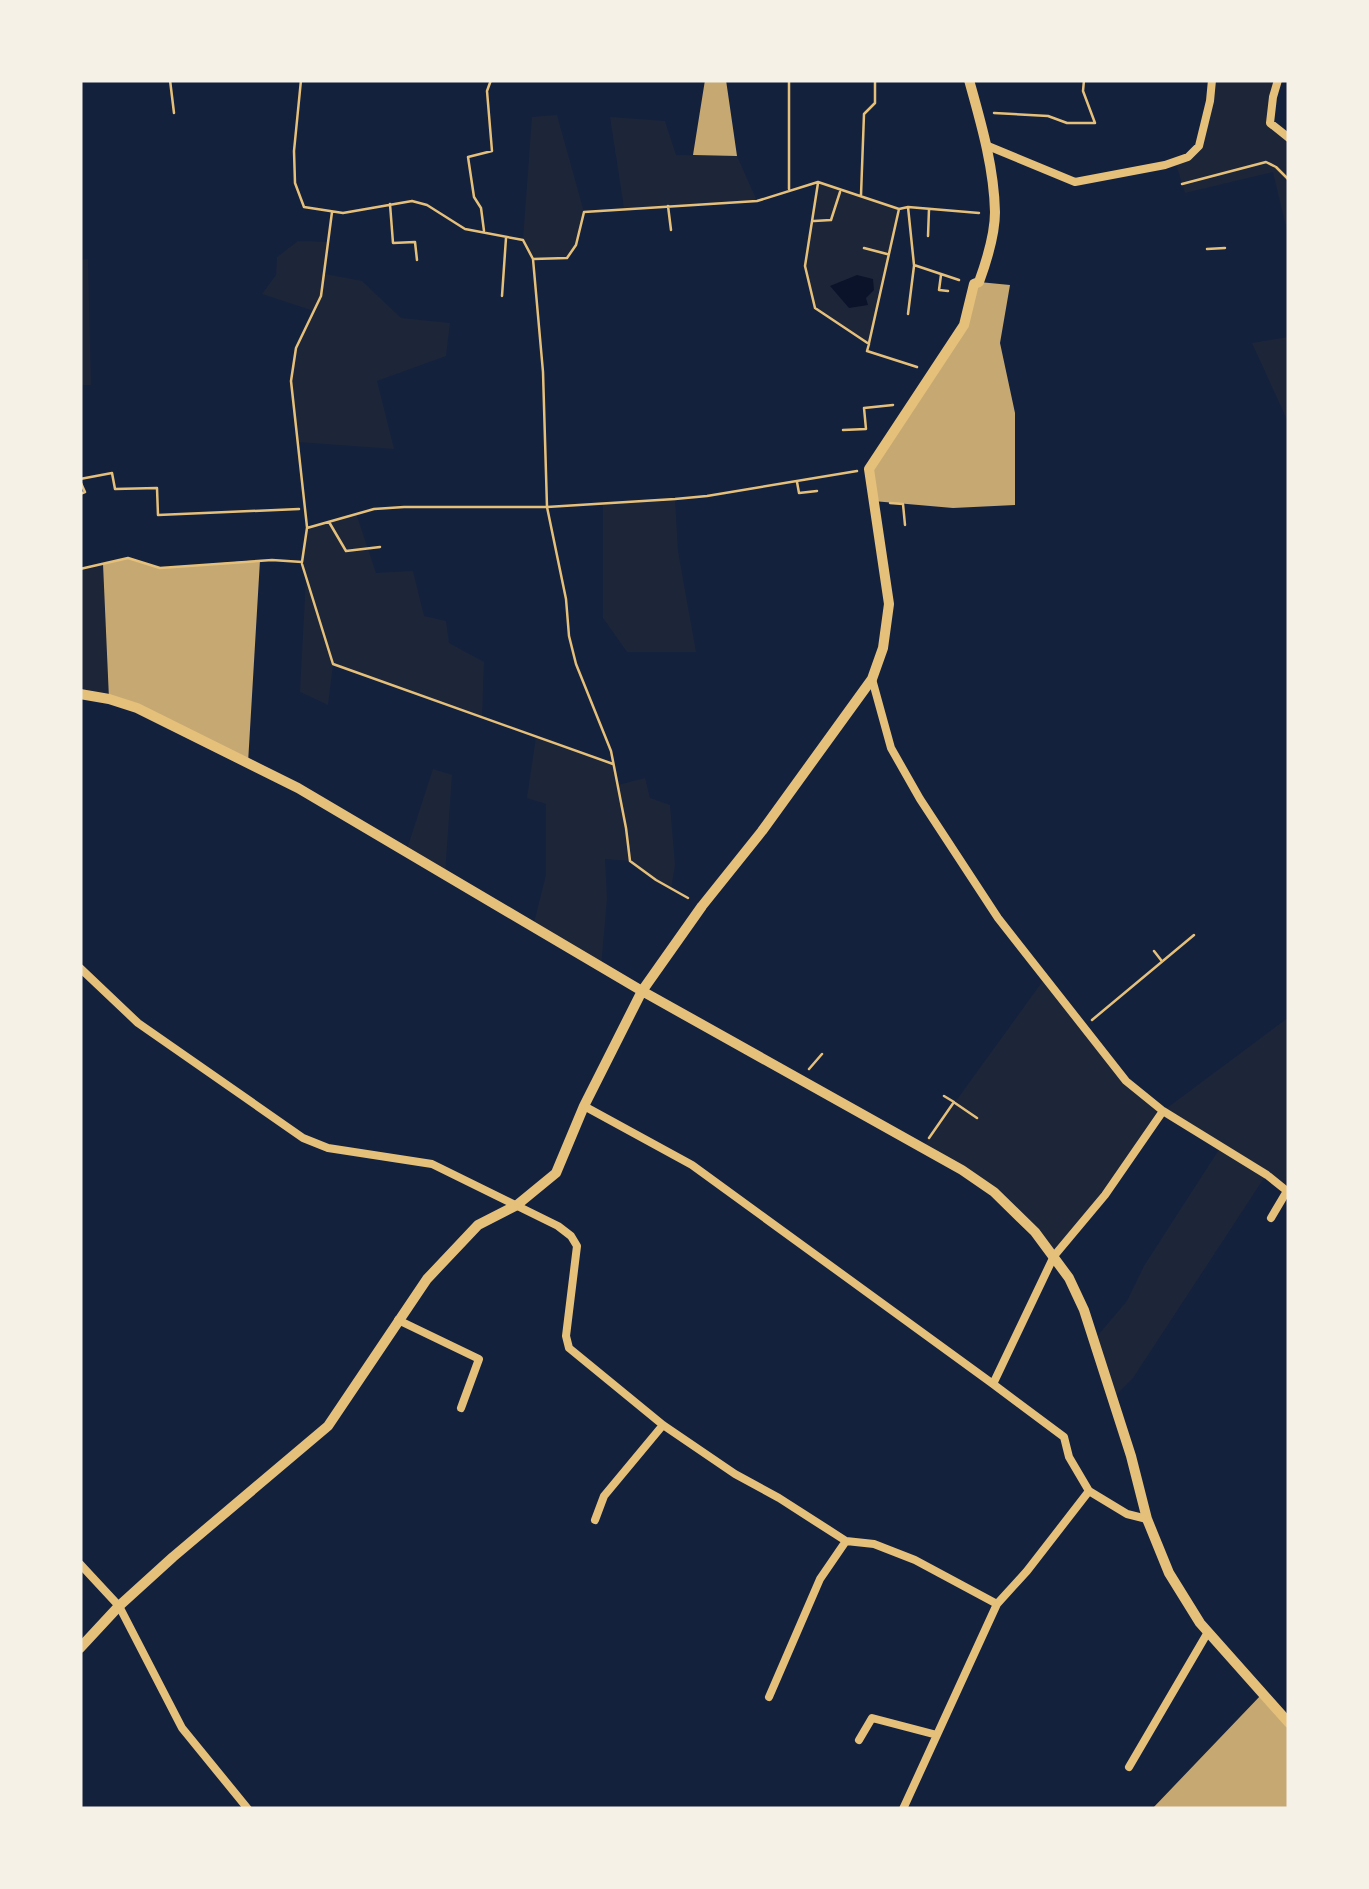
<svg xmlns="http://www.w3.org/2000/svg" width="1369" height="1889" viewBox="0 0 1369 1889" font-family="'Archivo Narrow',sans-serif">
  <rect width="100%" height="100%" fill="#14213d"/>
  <!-- green -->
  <path fill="#1d2539" d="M1212 80H1278L1270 123 1289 137V239L1273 172 1185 193 1175 161 1199 146Z
    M557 115 584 212 576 245 567 258 533 259 523 240 532 117Z
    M610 117 665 121 676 155 737 156 757 201 624 208Z
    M818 182 899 209 869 344 815 308 805 266Z
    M298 241 329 242 325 274 362 281 401 318 450 323 446 356 377 381 394 449 297 442 291 381 296 348 314 311 262 294 276 275 277 257Z
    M88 259 91 385H80V260Z
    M1289 337V424L1252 343Z
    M675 499 678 551 696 652H627L603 618V502Z
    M356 513 376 573 413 571 424 616 446 621 449 643 484 662 482 717 333 665 328 705 300 692 306 578 302 562 307 528Z
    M103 564 109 699 80 694V569Z
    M536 737 613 765 618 785 645 778 650 798 670 805 675 865 671 889 630 861 605 859 607 899 601 967 533 927 546 875V804L527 798Z
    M433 769 452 775 445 875 406 852Z
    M1045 978 1126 1081 1163 1111 1289 1017V1192L1266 1175 1133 1378 1113 1398 1094 1340 1127 1301 1144 1266 1220 1148 1163 1111 1105 1195 1054 1256 994 1193 922 1148Z"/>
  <!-- water -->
  <path fill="#0b132b" d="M857 275 873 279 874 290 866 298 868 305 849 308 830 286Z"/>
  <!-- building -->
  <path fill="#c6a872" d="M705 80H726L737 156 693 155Z
    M979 282 1010 285 1000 343 1015 413V505L953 508 873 501 869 469 964 325Z
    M128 558 160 568 260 560 248 763 109 699 103 564Z
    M1262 1694 1289 1723V1809H1152Z"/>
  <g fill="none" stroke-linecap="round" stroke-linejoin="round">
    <!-- path -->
    <path stroke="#e5c07b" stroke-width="2.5" d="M170 80 174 113
      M301 80 294 151 295 183 304 207 343 213 412 201 427 205 465 229 523 240 533 259 543 372 547 507 566 599 569 636 576 664 611 751 626 828 630 861 656 880 688 898
      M789 80V189
      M994 113 1048 116 1067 123H1095L1083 91 1084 80
      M818 183 805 266 815 308 869 344 867 351 917 367
      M1182 184 1266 162 1276 167 1289 180
      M861 195 864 114 875 103V80
      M390 204 393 243 415 242 417 260
      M668 206 671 230
      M908 207 914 265 959 280
      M814 221 831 220 840 192
      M484 231 481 208 474 197 468 157 492 151 487 91 491 80
      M928 236 929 209
      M864 248 887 254
      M1207 249 1225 248
      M533 259 567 258 576 245 584 212 757 201 818 182 899 209 908 207 979 213
      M941 275 939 290 948 291
      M502 296 506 238
      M908 314 914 266
      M869 343 899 209
      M843 430 866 429 864 408 893 405
      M80 479 112 473 115 489 157 488 158 515 299 509
      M80 481 85 492 80 494
      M797 482 799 493 817 491
      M890 503 903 504 905 525
      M329 522 346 551 380 547
      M307 527 291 381 296 348 321 296 332 212
      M302 564 333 664 613 764
      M80 569 128 558 160 568 272 560 302 562 307 528 374 509 404 507H547L675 499 707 496 857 471
      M1154 951 1161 960
      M1092 1020 1194 935
      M809 1069 822 1054
      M955 1103 977 1118
      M929 1138 954 1102 944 1096"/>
    <!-- minor -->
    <path stroke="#e5c07b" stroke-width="8" d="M1278 80 1273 97 1270 123 1289 138
      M988 146 1075 182 1165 165 1188 157 1199 146 1210 101 1212 80
      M872 679 891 748 920 799 998 918 1126 1081 1163 1111 1105 1195 1054 1256 993 1384 1064 1437 1069 1457 1089 1491
      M80 968 138 1023 303 1138 328 1148 432 1164 558 1226 571 1236 577 1246 566 1336 569 1348 663 1425 735 1474 779 1498 846 1541 874 1544 915 1560 997 1604
      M584 1106 692 1165 993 1384
      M1163 1111 1267 1175 1287 1191 1271 1218
      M398 1320 479 1359 461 1408
      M595 1520 604 1496 663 1425
      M80 1564 119 1606 182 1728 248 1809
      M769 1697 820 1579 846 1541
      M859 1740 872 1718 937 1735
      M1129 1767 1208 1632
      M903 1809 997 1604 1027 1571 1089 1491 1127 1514 1147 1519"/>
    <!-- tertiary -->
    <path stroke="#e5c07b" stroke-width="10" d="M80 694 109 699 137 708 298 788 642 991 962 1170 994 1192 1035 1232 1069 1278 1084 1310 1131 1456 1147 1519 1169 1573 1200 1623 1289 1723
      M80 1648 119 1606 173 1557 328 1426 427 1279 478 1225 517 1205 556 1173 584 1106 642 991 702 906 762 831 872 679 883 648 889 604 869 469 964 325 974 284 979 282C987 260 995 235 995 212 994 167 981 123 969 80"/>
  </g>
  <!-- border -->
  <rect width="1369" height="1889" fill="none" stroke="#f6f1e7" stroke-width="165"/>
</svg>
